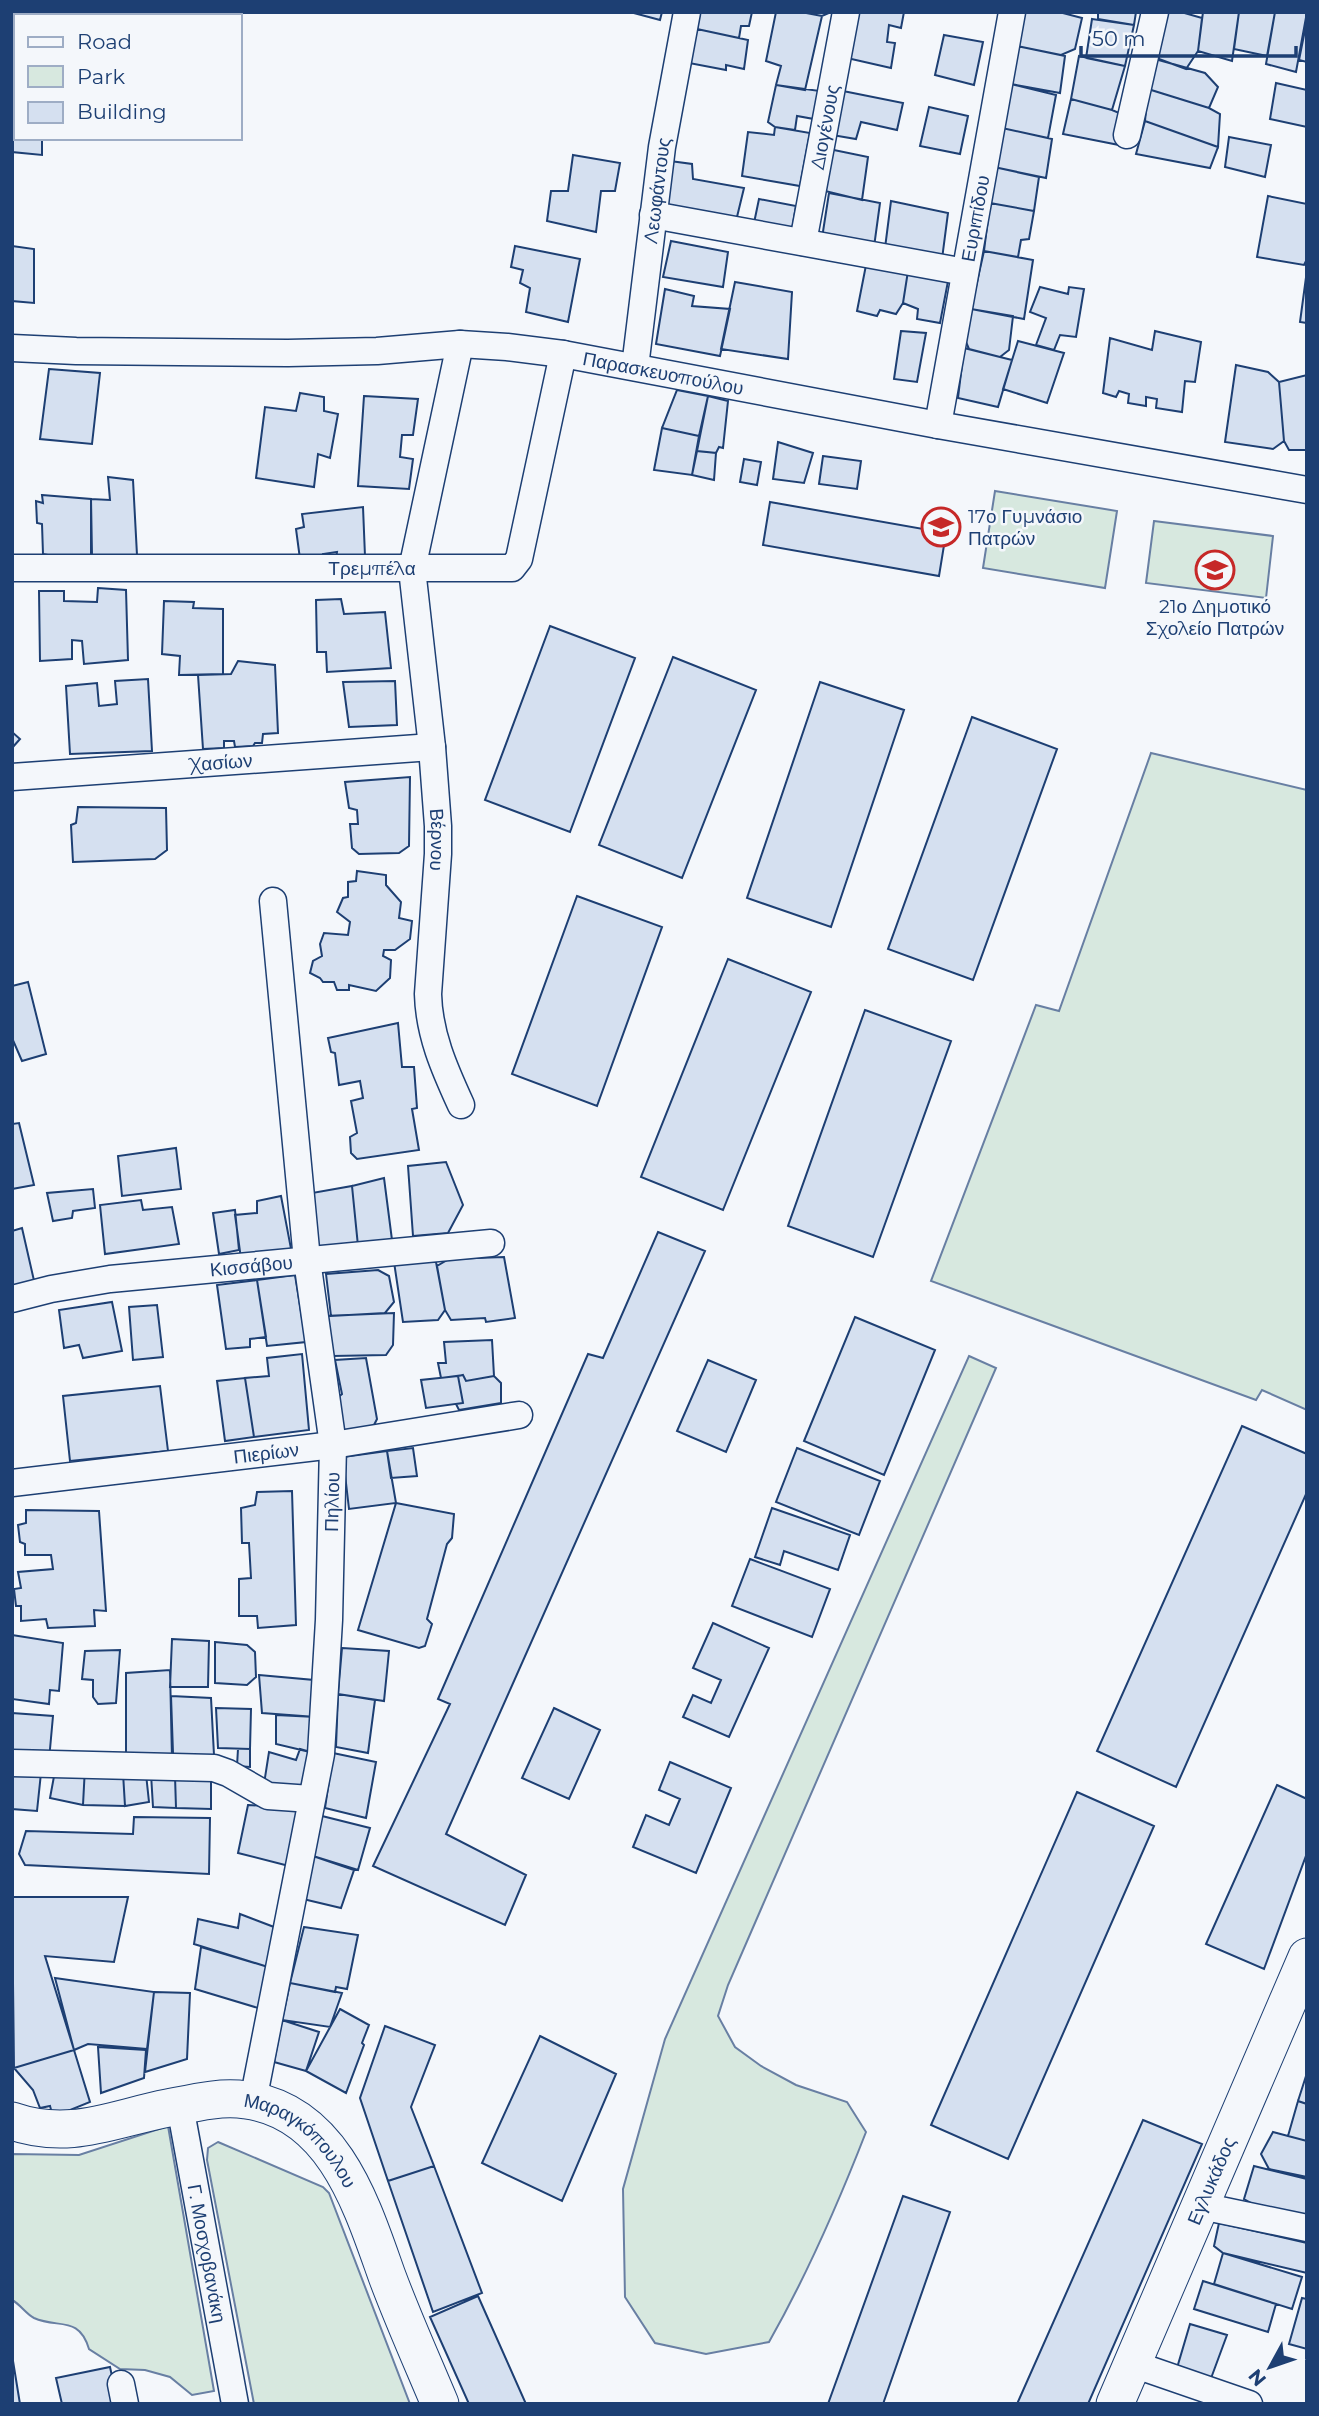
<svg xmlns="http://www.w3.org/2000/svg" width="1319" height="2416" viewBox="0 0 1319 2416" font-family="Montserrat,sans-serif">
  <rect width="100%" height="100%" fill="#f4f7fb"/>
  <!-- green -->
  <path fill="#d7e8df" stroke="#687fa3" stroke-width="2" d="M995 491 1117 511 1105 588 983 568Z
    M1154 521 1273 536 1266 598 1146 583Z
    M1151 753 1307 790V1410L1262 1390 1256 1400 931 1281 1036 1005 1059 1011Z
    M969 1356 996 1368 728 1985 718 2016 735 2047 761 2066 796 2085 847 2102 866 2132C838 2204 807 2275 769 2342L706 2354 655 2343 625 2297 623 2189 665 2039Z
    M168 2126 214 2391 192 2395 170 2377 145 2370 120 2369 89 2349C79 2315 58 2329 34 2318 26 2314 20 2304 12 2300V2154L79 2155Z
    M218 2142 323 2187 329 2193 410 2404H254L207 2160 208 2148Z"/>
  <!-- building -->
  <path fill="#d5e0f0" stroke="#1d3f73" stroke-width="2" d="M630 12H662L660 20Z
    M700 12H752L749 26H741L739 38 697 29Z
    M776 12H801L822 16 805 90 776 85 781 66 766 61Z
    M801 12H831L822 16Z
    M855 12H904L901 28 889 25 887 42 895 43 891 68 847 58Z
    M1022 12H1059L1082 18 1075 49 1061 55 1017 46Z
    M1098 12H1136L1134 25 1098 19Z
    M1165 12H1181L1202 18 1198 51 1186 69 1159 59 1158 45Z
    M1203 12H1239L1232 61 1198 51Z
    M1239 12H1275L1267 56 1234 49Z
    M1275 12H1307L1296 72 1266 64Z
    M1092 19 1134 25 1125 66 1086 58Z
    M1307 20V62L1299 60Z
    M697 29 748 40 744 69 726 65V70L689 63Z
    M944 35 983 42 974 85 935 75Z
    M12 44H16V67H12Z
    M1017 46 1065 56 1060 93 1011 84Z
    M1079 56 1125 66 1112 110 1071 99Z
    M1155 59 1205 73 1218 87 1209 108 1148 89Z
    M12 70H16V138H42V155L12 152Z
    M1276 83 1307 90V127L1270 119Z
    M1011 84 1056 95 1048 138 1002 128Z
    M776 85 820 91 814 119 797 116 795 130 775 127 768 122Z
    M1148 89 1209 108 1220 114 1218 147 1145 121Z
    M843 91 903 103 897 130 861 122 856 139 832 135Z
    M1071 99 1112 110 1124 115 1119 145 1063 134Z
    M929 107 968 116 960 154 920 146Z
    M1145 121 1218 147 1210 168 1136 154Z
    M775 127 810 133 800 186 742 176 748 132 774 135Z
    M1002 128 1052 139 1046 178 994 167Z
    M1229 137 1271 145 1265 177 1225 167Z
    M829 149 868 157 862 200 821 190Z
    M573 155 620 163 615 191H601L596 232 547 221 551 191H568Z
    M670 161 692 164 693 179 744 188 736 221 662 206Z
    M994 167 1039 177 1034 211 990 203Z
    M829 193 880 203 874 247 822 238Z
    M1268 196 1307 204V259L1304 265 1257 257Z
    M759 199 796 206 792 230 754 223Z
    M891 201 948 213 942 259 885 248Z
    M990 203 1034 211 1029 239 1021 240 1018 257 984 251Z
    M671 241 728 252 723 287 663 277Z
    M12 246 34 249V303L12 301Z
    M515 246 580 259 568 322 526 312 530 288 520 283 523 270 511 267Z
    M984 251 1033 260 1024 319 971 309Z
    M867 260 908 271 903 303 896 314 880 310 877 316 857 311Z
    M1307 270V323L1300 322Z
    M908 271 949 276 940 323 917 319 918 309 903 303Z
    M735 282 792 292 788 359 721 349Z
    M1040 287 1068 294 1069 287 1084 289 1076 337 1060 335 1054 350 1036 345 1046 318 1030 312Z
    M665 289 694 296 692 306 730 309 720 356 656 344Z
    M971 309 1013 316 1009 350 1000 357 969 349 966 342Z
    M901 331 926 333 917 382 894 379Z
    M1155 331 1201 342 1195 382 1185 381 1182 412 1156 408 1157 399 1146 397V406L1128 403 1129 394 1119 391 1116 397 1103 393 1110 338 1152 350Z
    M1018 341 1064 353 1047 403 1003 389Z
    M964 348 1012 360 998 407 958 398Z
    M1236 365 1268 372 1279 382 1284 441 1273 449 1225 442Z
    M49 369 100 373 92 444 40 439Z
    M1307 375V450H1289L1284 441 1279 382Z
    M677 390 708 396 699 436 662 428Z
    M300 393 324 397V411L338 414 330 458 318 454 314 487 256 478 265 407 296 411Z
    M364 396 418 399 413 435H402L400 457 413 459 409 489 358 486Z
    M708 396 728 401 723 448 719 447 716 453 697 451Z
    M662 428 699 436 692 475 654 470Z
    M778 442 813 453 804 483 773 479Z
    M697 451 716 453 714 480 692 475Z
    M823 456 861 461 857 489 819 484Z
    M744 459 761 462 757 485 740 482Z
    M108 477 133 480 137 555H92L91 499 110 500Z
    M42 495 91 499V564L43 554 42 524 37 523 36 501 43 503Z
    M770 502 946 533 939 576 763 545Z
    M363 507 365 556 336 559 337 552 323 554 324 560 300 559 296 529 304 527 302 514Z
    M98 588 126 590 128 660 84 664 82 641 72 640V659L40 661 39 591H64V601L97 602Z
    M341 599 344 614 385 612 391 668 327 672 326 652H317L316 600Z
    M164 601 194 602 193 608 223 609V674L179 675 180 656 162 654Z
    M550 626 635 658 570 832 485 800Z
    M673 657 756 690 682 878 599 845Z
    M238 661 275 665 278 733 263 734 262 743H255L253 746 235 747 234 741H224V748L203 749 198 675 231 674Z
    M148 679 152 751 70 754 66 686 97 683 99 706 117 704 115 681Z
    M395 681 397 725 349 727 343 682Z
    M820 682 904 710 831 927 747 898Z
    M972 717 1057 749 973 980 888 949Z
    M12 732 20 739 12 748Z
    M410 777 409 846 399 853 359 854 352 848 350 824H358L357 810 349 808 345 782Z
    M78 807 166 808 167 850 155 859 73 862 71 825 76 823Z
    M357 871 386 875V885L401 902 399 918 412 921 410 939 395 950H384L383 956 391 960 390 978 376 991 349 985V990H337L334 982H323L320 978 310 973 313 961 322 956 320 944 324 933 348 935 350 922 337 912 343 898 348 897V882L356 881Z
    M577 896 662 927 597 1106 512 1074Z
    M728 959 811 992 723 1210 641 1177Z
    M28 982 46 1054 22 1061 12 1038V986Z
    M865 1010 951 1041 873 1257 788 1226Z
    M398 1023 402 1067H414L417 1108 412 1109 419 1150 357 1159 351 1153 350 1137 357 1133 351 1101 363 1098 360 1081 339 1085 335 1053 331 1052 328 1038Z
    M19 1123 34 1185 12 1189V1124Z
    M176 1148 181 1189 122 1196 118 1156Z
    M446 1162 463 1205 448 1233 413 1236 408 1166Z
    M384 1178 392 1240 358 1246 352 1186Z
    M352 1186 358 1246 318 1251 312 1193Z
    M93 1189 95 1208 73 1211 72 1218 53 1221 47 1193Z
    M281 1196 292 1254 241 1259 235 1215 257 1213V1201Z
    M141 1200 143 1210 172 1207 179 1244 105 1254 100 1205Z
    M235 1210 239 1250 219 1254 213 1213Z
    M22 1228 35 1285 12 1291V1231Z
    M658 1232 705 1251 446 1834 526 1875 505 1925 373 1866 450 1704 438 1699 588 1354 603 1358Z
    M504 1257 515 1318 486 1322 485 1318 451 1320 445 1310 437 1266 449 1259Z
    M394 1262H436L445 1310 438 1320 403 1322Z
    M378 1270 389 1276 394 1302 385 1313 331 1316 326 1274Z
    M295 1275 306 1342 267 1346 257 1280Z
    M257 1280 266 1337 250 1339V1347L226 1349 217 1285Z
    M112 1302 122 1351 83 1358 79 1345 64 1348 59 1310Z
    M157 1305 163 1357 133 1360 129 1307Z
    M394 1313 393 1345 386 1355 333 1356 325 1316Z
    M855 1317 935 1350 884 1475 804 1441Z
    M492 1340 494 1376 466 1381 463 1375 441 1378 438 1363H446L444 1342Z
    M302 1354 309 1430 254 1437 245 1378 269 1376 267 1358Z
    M366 1358 377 1419 373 1427 340 1432 337 1398 342 1394 335 1360Z
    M708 1360 756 1380 726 1452 677 1431Z
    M463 1375 466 1381 494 1376 501 1383V1403L459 1410 456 1404 463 1403 458 1376Z
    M458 1376 463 1403 426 1408 421 1380Z
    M245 1378 254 1437 225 1441 217 1381Z
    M160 1386 168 1451 70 1461 63 1396Z
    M1242 1426 1307 1454V1492L1176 1787 1097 1751Z
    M413 1448 417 1476 391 1478 387 1451Z
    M797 1448 880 1481 859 1535 776 1502Z
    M387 1451 396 1503 349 1509 343 1457Z
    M292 1491 296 1625 258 1628 257 1616H239V1579L251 1578 249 1543H242L241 1508 255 1505 257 1492Z
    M396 1503 454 1514 452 1538 447 1544 427 1619 432 1624 425 1646 419 1648 358 1630Z
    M772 1508 850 1535 838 1570 784 1551 780 1565 755 1557Z
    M26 1510 99 1511 106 1611 94 1610 95 1626 48 1628 46 1619 21 1621V1606H16L14 1589 21 1588 18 1572 53 1569 51 1555H25V1544L20 1542 18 1525 26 1523Z
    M750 1559 830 1589 812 1637 732 1606Z
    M713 1623 769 1648 729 1737 683 1717 693 1695 711 1703 721 1680 693 1668Z
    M12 1635 63 1643 59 1691 50 1690 49 1704 12 1699Z
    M172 1639 209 1641 208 1687H170Z
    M215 1642 247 1645 255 1652 256 1677 247 1685 215 1683Z
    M342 1648 389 1651 384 1701 338 1694Z
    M120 1650 116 1703 98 1704 93 1697V1680L82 1679 85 1651Z
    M170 1670 172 1758 126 1756V1673Z
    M259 1675 314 1680 316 1717 262 1713Z
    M338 1694 375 1700 368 1753 336 1747Z
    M171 1696 211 1698 214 1755 180 1757 173 1753Z
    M216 1708 251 1709 250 1749 218 1748Z
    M554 1708 600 1730 569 1799 522 1778Z
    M12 1713 53 1716 49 1760 12 1759Z
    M276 1715 316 1717 314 1753 276 1744Z
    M238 1749H250V1767L237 1766Z
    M300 1749 314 1753 304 1792 264 1784 269 1752 296 1760Z
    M333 1753 376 1762 366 1818 325 1808Z
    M670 1762 731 1788 696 1873 633 1847 646 1815 669 1825 680 1799 659 1790Z
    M85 1767 123 1773 125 1806 83 1805Z
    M85 1767 83 1805 50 1798 55 1771Z
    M12 1771 41 1773 37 1811 12 1809Z
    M123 1773 146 1774 149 1802 125 1806Z
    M151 1774 175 1776 176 1808 153 1807Z
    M175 1776H211V1809L176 1808Z
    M1277 1785 1307 1799V1853L1264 1969 1206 1944Z
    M1077 1792 1154 1826 1008 2159 931 2125Z
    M248 1805 300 1808 289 1866 238 1853Z
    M322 1816 370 1828 358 1870 313 1856Z
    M134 1817 210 1818 209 1874 25 1865 19 1854 26 1831 133 1834Z
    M313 1856 354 1870 341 1908 303 1899Z
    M12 1897H128L114 1962 45 1956 74 2050 14 2068Z
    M240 1914 274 1927 268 1967 194 1944 198 1919 238 1928Z
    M304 1927 358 1935 347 1989 336 1987 335 1992 290 1983Z
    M201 1947 268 1967 258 2008 195 1989Z
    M55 1978 154 1992 147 2049 88 2044 74 2050Z
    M290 1983 342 1993 330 2027 282 2020Z
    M154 1992 190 1993 187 2059 145 2072Z
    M340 2009 369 2025 362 2043 364 2045 346 2093 306 2071Z
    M282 2020 319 2032 306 2071 274 2062Z
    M385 2026 435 2045 411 2107 434 2166 388 2181 360 2098Z
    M540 2036 616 2074 562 2201 482 2163Z
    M98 2047 146 2050 144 2078 101 2093Z
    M74 2050 90 2102 53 2117 50 2106 40 2108 33 2090 14 2068Z
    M1306 2076H1307V2104L1298 2101Z
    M1298 2101 1307 2104V2141L1288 2136Z
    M1143 2120 1202 2144 1088 2404H1017Z
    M1273 2132 1307 2141V2177L1269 2169 1261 2154Z
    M434 2166 482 2293 433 2312 388 2181Z
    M1254 2166 1307 2179V2217L1258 2207 1244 2199Z
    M903 2196 950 2212 883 2404H828Z
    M1219 2223 1307 2243V2273L1223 2253 1214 2246Z
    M1223 2253 1302 2277 1292 2309 1214 2284Z
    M1203 2281 1276 2304 1268 2332 1194 2309Z
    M478 2296 526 2404H469L430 2317Z
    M1302 2298 1307 2299V2349L1289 2344Z
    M1190 2324 1227 2335 1210 2381 1177 2368Z
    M13 2361 20 2404H12Z
    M110 2367 118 2404H62L56 2378Z"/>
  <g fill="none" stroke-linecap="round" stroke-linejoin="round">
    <defs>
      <g id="street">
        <path d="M1127 135 1155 12"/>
        <path d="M653 215 965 272"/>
        <path id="s1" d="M803 242 846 12"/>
        <path id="s2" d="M460 344 412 569 432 747 438 826V854L428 994C429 1034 444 1068 461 1105"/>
        <path id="s3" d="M12 348 76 351 288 353 377 351 460 344 507 347 563 354 938 425 1307 490"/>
        <path id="s4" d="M635 367 662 147 687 12"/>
        <path id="s5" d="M938 425 1012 12"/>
        <path id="s6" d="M12 568H512L519 559 563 354"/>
        <path id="s7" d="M12 777 432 747"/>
        <path id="s8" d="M12 1299 51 1289 110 1279 491 1243"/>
        <path id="s9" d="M12 1483 333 1445 519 1415"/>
        <path d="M12 1763 214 1768 228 1773 268 1796 311 1799"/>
        <path id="s10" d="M253 2101 321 1754 329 1620 333 1445 307 1260 273 901"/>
        <path id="s11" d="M180 2106 235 2404"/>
        <path d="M1201 2206 1307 2228"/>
        <path d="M1133 2364 1249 2404"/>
        <path d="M121 2384 125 2404"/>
      </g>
      <g id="secondary">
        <path id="s12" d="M12 2121C70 2141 112 2119 168 2108 193 2103 221 2096 246 2100 334 2112 362 2206 387 2276 403 2319 422 2361 440 2404"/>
        <path id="s13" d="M1115 2404 1307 1957"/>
      </g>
    </defs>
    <!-- street casing -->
    <use href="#street" stroke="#1d3f73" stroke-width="29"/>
    <!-- secondary casing -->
    <use href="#secondary" stroke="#1d3f73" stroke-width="39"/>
    <!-- street -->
    <use href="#street" stroke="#f4f7fb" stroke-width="26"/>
    <!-- secondary -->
    <use href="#secondary" stroke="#f4f7fb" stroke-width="37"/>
  </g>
  <!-- icons -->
  <defs>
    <symbol id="school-ring" viewBox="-11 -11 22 22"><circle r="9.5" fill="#f4f7fb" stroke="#c62828" stroke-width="1.5"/><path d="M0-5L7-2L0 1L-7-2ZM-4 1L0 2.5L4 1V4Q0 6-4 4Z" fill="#c62828"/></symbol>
  </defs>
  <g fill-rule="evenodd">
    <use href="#school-ring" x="919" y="505" width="44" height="44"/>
    <use href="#school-ring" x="1193" y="548" width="44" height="44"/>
  </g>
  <g text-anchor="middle" stroke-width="5" stroke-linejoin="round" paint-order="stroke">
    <!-- street labels -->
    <g font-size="19" fill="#1d3f73" stroke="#f4f7fb">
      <text dy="7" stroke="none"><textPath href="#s1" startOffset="117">Διογένους</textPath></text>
      <text dy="7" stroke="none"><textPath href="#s4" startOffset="178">Λεωφάντους</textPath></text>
      <text dy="7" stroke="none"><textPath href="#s5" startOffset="210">Ευριπίδου</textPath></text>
      <text dy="7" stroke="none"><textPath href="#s3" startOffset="654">Παρασκευοπούλου</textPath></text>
      <text dy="7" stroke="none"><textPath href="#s6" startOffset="360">Τρεμπέλα</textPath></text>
      <text dy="7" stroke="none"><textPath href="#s7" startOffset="210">Χασίων</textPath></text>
      <text dy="7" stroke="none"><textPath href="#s2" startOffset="502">Βέρνου</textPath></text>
      <text dy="7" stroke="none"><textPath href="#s8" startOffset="242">Κισσάβου</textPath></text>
      <text dy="7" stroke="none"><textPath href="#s9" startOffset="256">Πιερίων</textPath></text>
      <text dy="7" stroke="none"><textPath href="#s10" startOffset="606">Πηλίου</textPath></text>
      <text dy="7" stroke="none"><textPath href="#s12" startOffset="308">Μαραγκόπουλου</textPath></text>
      <text dy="7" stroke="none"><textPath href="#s13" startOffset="243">Εγλυκάδος</textPath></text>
      <text dy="7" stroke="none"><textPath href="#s11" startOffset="150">Γ. Μοσχοβανάκη</textPath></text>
    </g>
    <!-- poi labels -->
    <g font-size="19" fill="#1d3f73" stroke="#f4f7fb" text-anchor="start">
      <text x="968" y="523">17ο Γυμνάσιο<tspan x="968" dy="22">Πατρών</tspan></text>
      <text x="1215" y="613" text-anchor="middle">21ο Δημοτικό<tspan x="1215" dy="22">Σχολείο Πατρών</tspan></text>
    </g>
  </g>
  <!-- border -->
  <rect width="1319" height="2416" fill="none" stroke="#1d3f73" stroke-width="28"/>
  <!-- legend -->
  <rect x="14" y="14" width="228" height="126" fill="#f4f7fb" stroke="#9eadc5" stroke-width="2"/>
  <rect x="28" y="37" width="35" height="10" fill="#f4f7fb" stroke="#9eadc5" stroke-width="2"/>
  <text x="77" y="49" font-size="21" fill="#1d3f73">Road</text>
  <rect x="28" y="66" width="35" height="21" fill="#d7e8df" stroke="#9eadc5" stroke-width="2"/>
  <text x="77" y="84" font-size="21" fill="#1d3f73">Park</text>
  <rect x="28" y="102" width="35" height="21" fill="#d5e0f0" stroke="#9eadc5" stroke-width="2"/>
  <text x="77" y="119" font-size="21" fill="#1d3f73">Building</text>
  <!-- north arrow -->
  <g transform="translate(1270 2367) rotate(230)" stroke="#f4f7fb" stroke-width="5" paint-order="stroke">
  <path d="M0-5L12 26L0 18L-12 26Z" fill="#1d3f73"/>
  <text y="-10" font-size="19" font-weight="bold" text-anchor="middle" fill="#1d3f73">N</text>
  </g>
  <!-- scale -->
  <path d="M1081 46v10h215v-10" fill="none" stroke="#1d3f73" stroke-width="3.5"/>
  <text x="1092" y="46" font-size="21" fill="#1d3f73" stroke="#f4f7fb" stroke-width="5" paint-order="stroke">50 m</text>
</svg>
